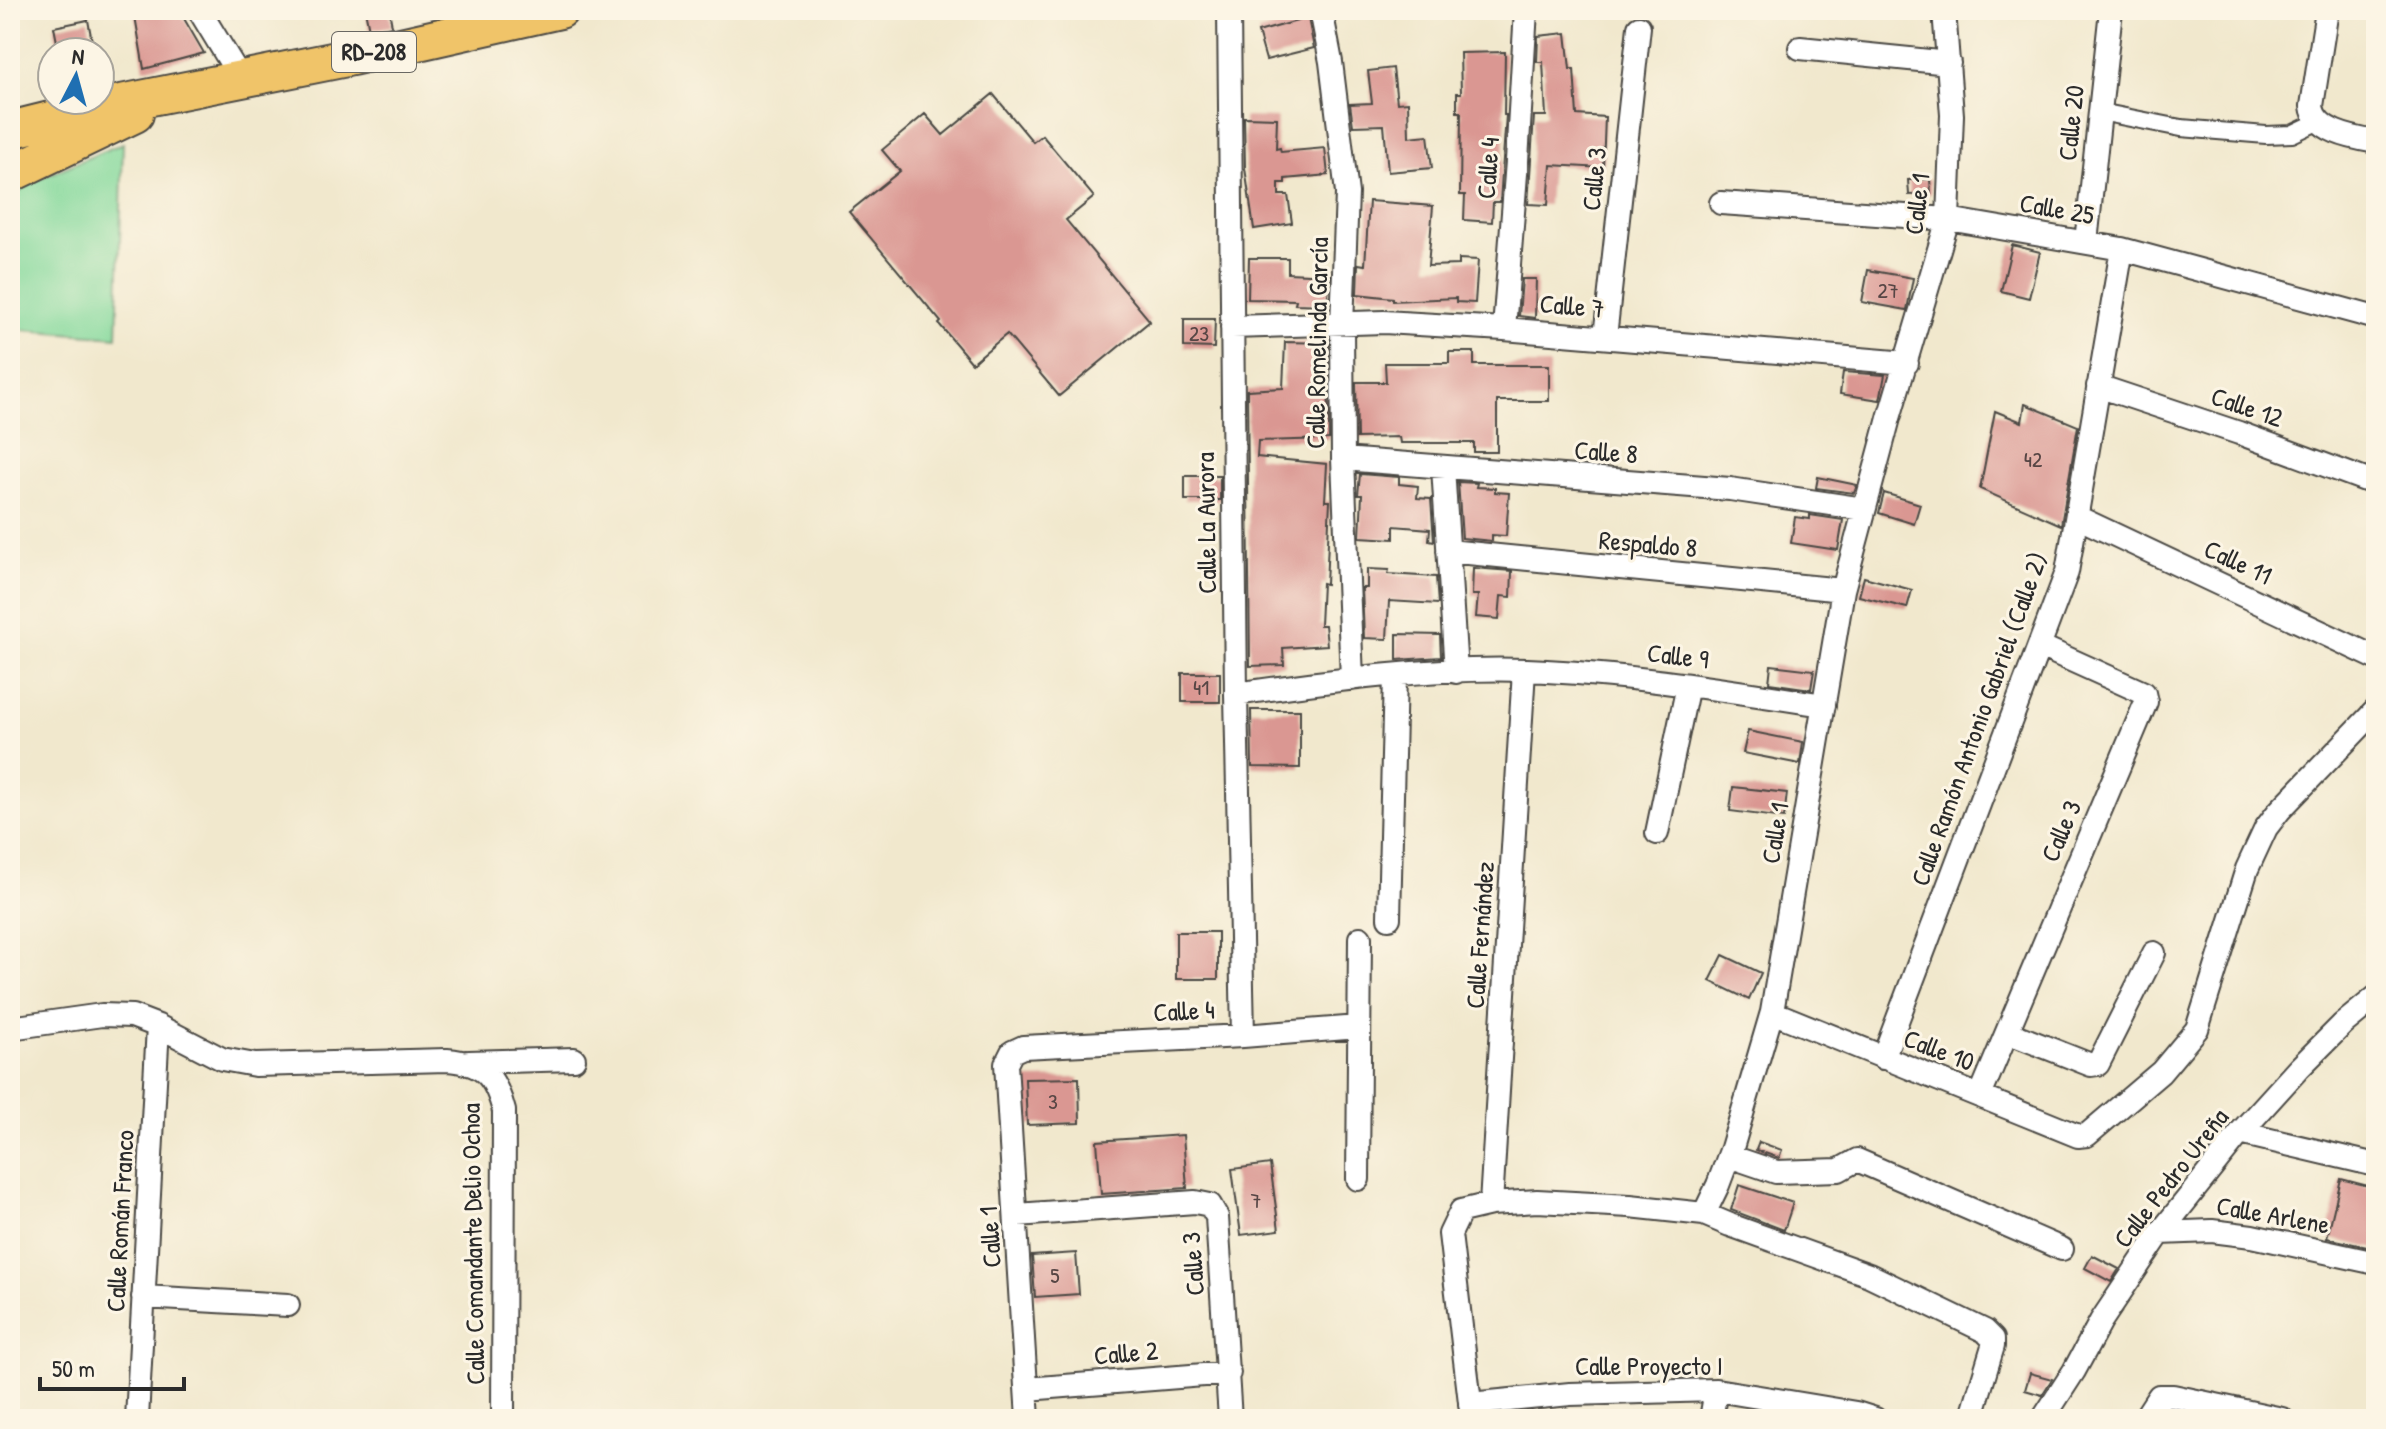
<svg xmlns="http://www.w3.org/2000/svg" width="2386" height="1429" viewBox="0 0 2386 1429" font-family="'Patrick Hand',sans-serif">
  <rect width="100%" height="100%" fill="#fcf5e5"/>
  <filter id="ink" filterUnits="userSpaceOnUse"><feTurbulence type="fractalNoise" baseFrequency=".0125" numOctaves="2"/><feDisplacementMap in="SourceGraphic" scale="16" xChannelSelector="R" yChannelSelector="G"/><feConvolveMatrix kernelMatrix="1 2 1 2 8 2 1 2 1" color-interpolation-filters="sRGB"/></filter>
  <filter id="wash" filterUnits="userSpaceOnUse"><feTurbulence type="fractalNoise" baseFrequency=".006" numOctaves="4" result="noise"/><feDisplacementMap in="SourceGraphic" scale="32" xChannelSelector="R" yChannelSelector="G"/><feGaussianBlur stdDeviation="1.8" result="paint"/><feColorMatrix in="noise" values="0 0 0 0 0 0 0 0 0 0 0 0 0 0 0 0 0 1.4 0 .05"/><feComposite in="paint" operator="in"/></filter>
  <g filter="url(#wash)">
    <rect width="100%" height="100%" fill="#f1e8cd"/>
    <!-- green -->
    <path fill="#85d99c" stroke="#588264" stroke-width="2" d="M123 143 117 337 10 329V191Z"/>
    <g id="blocks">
      <!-- building -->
      <path fill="#da9792" d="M134 10H179L204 53 144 69Z
        M365 10H389L392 26 369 30Z
        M1308 18 1314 48 1266 60 1258 32Z
        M88 20 94 52H59L54 27Z
        M1566 33 1570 69H1574L1577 115 1605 117 1603 168 1551 165 1548 205 1528 204 1534 116H1546L1543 62H1537L1538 36Z
        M1505 52 1504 115H1506L1500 202H1493L1492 222 1464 220 1465 195H1460L1461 112H1457V93H1461L1460 53Z
        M1393 68 1397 103 1408 102 1409 137 1428 135 1432 168 1388 172 1384 125 1353 126 1350 104 1372 103 1368 71Z
        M993 94 1033 142 1042 135 1094 197 1066 220 1150 321 1059 396 1007 334 972 363 939 324 941 322 849 212 900 171 882 150 925 114 943 135Z
        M1244 117 1277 118 1276 149 1280 148 1281 152 1325 148 1328 175 1285 179V183H1279V195H1288L1292 223 1254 229 1245 168Z
        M1930 179 1931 194 1909 195 1908 180Z
        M1369 201 1433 206 1428 266 1459 265V259L1478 260 1475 303 1456 302V298L1393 301V298L1357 294 1358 264 1365 265Z
        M2012 245 2040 252 2029 298 2001 291Z
        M1249 258H1288V273L1330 275 1327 305 1295 304 1296 300 1248 299Z
        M1868 270 1913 278 1907 310 1862 302Z
        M1522 279H1536L1535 318 1519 316Z
        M1184 319H1215L1214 348 1184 347Z
        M1285 342 1328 343 1329 439 1258 441 1257 457 1327 464 1325 501H1330L1329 521 1326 584 1322 583 1320 625H1325L1327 645 1283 648 1284 665 1250 666 1247 390 1283 388Z
        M1449 352H1474V365H1549V401H1497V452H1474V443H1400L1399 437 1357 438 1356 382H1386L1385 363H1449Z
        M1843 372 1885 375 1880 400 1840 394Z
        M2025 404 2078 426 2061 525 1980 489 1995 411 2022 422Z
        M1360 474 1399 477V484L1418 486 1417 498 1431 499 1434 541 1429 540 1430 529 1394 526V539L1360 537 1362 495H1358Z
        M1185 476H1220V500H1185Z
        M1818 477 1857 485 1854 493 1816 488Z
        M1458 482 1477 483 1476 487 1495 488V492L1509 493 1506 536 1492 535V541L1462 538Z
        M1884 493 1920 504 1914 524 1879 513Z
        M1810 515 1843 520 1838 550 1791 543 1795 517 1810 519Z
        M1473 568 1512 571 1511 597 1501 596 1499 619 1476 617 1478 595H1472Z
        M1367 569 1389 570 1388 574 1436 577 1438 604 1389 601 1387 639 1364 638 1362 588H1367Z
        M1864 577 1912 590 1907 608 1859 596Z
        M1397 634 1440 635 1441 657 1397 660Z
        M1771 665 1814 670 1811 689 1769 683Z
        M1182 673H1220V702H1182Z
        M1251 710H1300V768L1252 767Z
        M1748 731 1803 742 1800 764 1743 753Z
        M1733 787 1787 793 1784 818 1730 811Z
        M1176 932H1218V979H1176Z
        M1723 955 1761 973 1749 1000 1710 981Z
        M1079 1078 1080 1123 1027 1125 1025 1079Z
        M1183 1135 1187 1188 1101 1194 1097 1141Z
        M1759 1142 1782 1150 1779 1158 1756 1150Z
        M1270 1164 1279 1230 1241 1235 1232 1169Z
        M2341 1179 2376 1188V1249L2327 1238Z
        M1739 1185 1793 1203 1784 1230 1731 1210Z
        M1076 1253 1079 1294 1035 1297 1032 1256Z
        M2092 1255 2119 1269 2111 1282 2085 1268Z
        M2030 1373 2052 1379 2042 1395 2025 1390Z"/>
    </g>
  </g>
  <g filter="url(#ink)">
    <use href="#blocks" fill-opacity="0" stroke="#494743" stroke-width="2"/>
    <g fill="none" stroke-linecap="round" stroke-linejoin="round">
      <defs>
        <path id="pedestrian" d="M2100 112 2181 128 2266 135 2292 134 2317 122"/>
        <path id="minor" d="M199 10 241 79
          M1229 10 1236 694 1243 1036
          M1321 10 1331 62 1347 193 1342 325 1343 459 1352 679
          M2327 10 2312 106C2315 132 2354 138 2376 142
          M1800 48 1949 63
          M1721 203 1948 219 2122 249 2376 318
          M2086 242 2111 10
          M1232 327 1384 322 1504 329 1907 363
          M1504 329 1517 161 1526 10
          M1605 337 1639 27
          M2098 386 2239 433 2376 484
          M1343 459 1730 489 1864 509
          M1443 467 1456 672
          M2077 517 2376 658
          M1448 551 1843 590
          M1236 694C1332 680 1430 667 1527 670 1627 674 1725 690 1824 705
          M1657 833 1688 685
          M1389 918 1395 675
          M1772 1012 2078 1136 2087 1135 2161 1072 2197 1029 2247 869 2266 828 2279 811 2376 710
          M10 1028 102 1015 132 1016 158 1026 222 1059 255 1065 447 1060C484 1063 495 1076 504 1111L503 1419
          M2007 1032 2091 1065 2098 1064 2154 953
          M1883 1058 2067 572 2122 249
          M469 1062 574 1059
          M1980 1096 2146 702 2144 693 2040 646
          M2240 1133 2376 1165
          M1729 1156 1776 1172 1839 1170 1857 1160 2062 1249
          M1358 1179 1360 938
          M1491 1204 1524 670
          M1704 1214 1718 1185 1732 1148 1772 1012 1843 590 1889 418 1948 219 1952 115 1944 10
          M1017 1215 1195 1202 1210 1205 1217 1217 1230 1419
          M2160 1233 2212 1231 2252 1236 2376 1263
          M143 1297 288 1305
          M1027 1389 1229 1373
          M1470 1404 1570 1394 1716 1390 1856 1413 1875 1419
          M137 1419 158 1026
          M1028 1419 1006 1064 1012 1052 1023 1047 1243 1036 1359 1027
          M1472 1419 1450 1234 1461 1211 1491 1204 1537 1201 1630 1206 1704 1214 1730 1225 1869 1275 1985 1331 1993 1339V1346L1971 1419
          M1711 1419 1716 1390
          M2043 1419 2074 1371 2101 1321 2160 1233 2240 1133 2299 1068 2343 1024 2376 997
          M2144 1419 2157 1399 2159 1396H2173L2282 1419"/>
        <path id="primary" d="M10 130 111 105 352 57 560 10
          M10 174 135 114"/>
      </defs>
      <!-- pedestrian casing -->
      <use href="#pedestrian" stroke="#494743" stroke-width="20"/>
      <!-- minor casing -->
      <use href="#minor" stroke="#494743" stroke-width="26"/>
      <!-- primary casing -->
      <use href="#primary" stroke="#494743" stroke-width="40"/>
      <!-- pedestrian -->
      <use href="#pedestrian" stroke="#fff" stroke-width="16"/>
      <!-- minor -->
      <use href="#minor" stroke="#fff" stroke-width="22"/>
      <!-- primary -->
      <use href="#primary" stroke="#f0c469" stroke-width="36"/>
    </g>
  </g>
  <g text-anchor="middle" stroke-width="6" stroke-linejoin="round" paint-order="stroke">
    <!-- number labels -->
    <g font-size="22" fill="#574645">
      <text x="1888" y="298">27</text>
      <text x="1199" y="341">23</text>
      <text x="2033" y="467">42</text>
      <text x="1201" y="695">41</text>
      <text x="1053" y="1109">3</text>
      <text x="1256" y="1208">7</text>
      <text x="1055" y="1283">5</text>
    </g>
    <!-- shield labels -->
    <rect fill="#fcf5e5" stroke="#6a6863" stroke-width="2" x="332" y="32" width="84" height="40" rx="6"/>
    <g font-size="24" font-weight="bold" fill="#2b2b2b">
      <text x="374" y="60">RD-208</text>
    </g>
    <!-- street labels -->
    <g font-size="26" fill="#2b2b2b" stroke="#fcf5e5">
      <text transform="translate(2071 123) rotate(-84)" y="9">Calle 20</text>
      <text transform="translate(1488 168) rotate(-86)" y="9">Calle 4</text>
      <text transform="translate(1594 179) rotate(-84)" y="9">Calle 3</text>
      <text transform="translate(1917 204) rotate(-83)" y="9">Calle 1</text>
      <text transform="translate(2057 209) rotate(10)" y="9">Calle 25</text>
      <text transform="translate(1572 306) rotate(5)" y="9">Calle 7</text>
      <text transform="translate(1317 343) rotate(-89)" y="9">Calle Romelinda García</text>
      <text transform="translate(2247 407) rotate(19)" y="9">Calle 12</text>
      <text transform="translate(1606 452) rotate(4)" y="9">Calle 8</text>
      <text transform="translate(1206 523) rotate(-91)" y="9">Calle La Aurora</text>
      <text transform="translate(1648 544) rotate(5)" y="9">Respaldo 8</text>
      <text transform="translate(2238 562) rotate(25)" y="9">Calle 11</text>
      <text transform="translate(1678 656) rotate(7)" y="9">Calle 9</text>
      <text transform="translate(1979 719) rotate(-70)" y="9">Calle Ramón Antonio Gabriel (Calle 2)</text>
      <text transform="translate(2061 831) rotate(-67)" y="9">Calle 3</text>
      <text transform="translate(1775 833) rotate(-81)" y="9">Calle 1</text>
      <text transform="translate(1480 935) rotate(-86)" y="9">Calle Fernández</text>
      <text transform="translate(1184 1011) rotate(-3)" y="9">Calle 4</text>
      <text transform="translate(1939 1050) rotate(21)" y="9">Calle 10</text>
      <text transform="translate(2171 1178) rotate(-52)" y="9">Calle Pedro Ureña</text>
      <text transform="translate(2273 1215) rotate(10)" y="9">Calle Arlene</text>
      <text transform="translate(120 1221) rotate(-87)" y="9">Calle Román Franco</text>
      <text transform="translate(990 1237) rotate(-94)" y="9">Calle 1</text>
      <text transform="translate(473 1244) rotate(-91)" y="9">Calle Comandante Delio Ochoa</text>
      <text transform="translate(1193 1264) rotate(-94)" y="9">Calle 3</text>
      <text transform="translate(1126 1353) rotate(-5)" y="9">Calle 2</text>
      <text x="1649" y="1375">Calle Proyecto I</text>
    </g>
  </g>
  <!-- margin -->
  <rect width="2386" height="1429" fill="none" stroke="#fcf5e5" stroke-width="40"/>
  <!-- north arrow -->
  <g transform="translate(76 76) rotate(6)"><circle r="38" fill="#fcf5e5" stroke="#a8a49b" stroke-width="2"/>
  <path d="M0-6L14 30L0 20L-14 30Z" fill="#1f6fb2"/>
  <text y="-12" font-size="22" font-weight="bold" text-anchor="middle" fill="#2b2b2b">N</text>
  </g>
  <!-- scale -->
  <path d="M40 1377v12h144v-12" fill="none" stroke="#2b2b2b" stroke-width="4"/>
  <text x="52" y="1377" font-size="24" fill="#2b2b2b" stroke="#fcf5e5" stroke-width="6" paint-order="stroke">50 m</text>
</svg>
